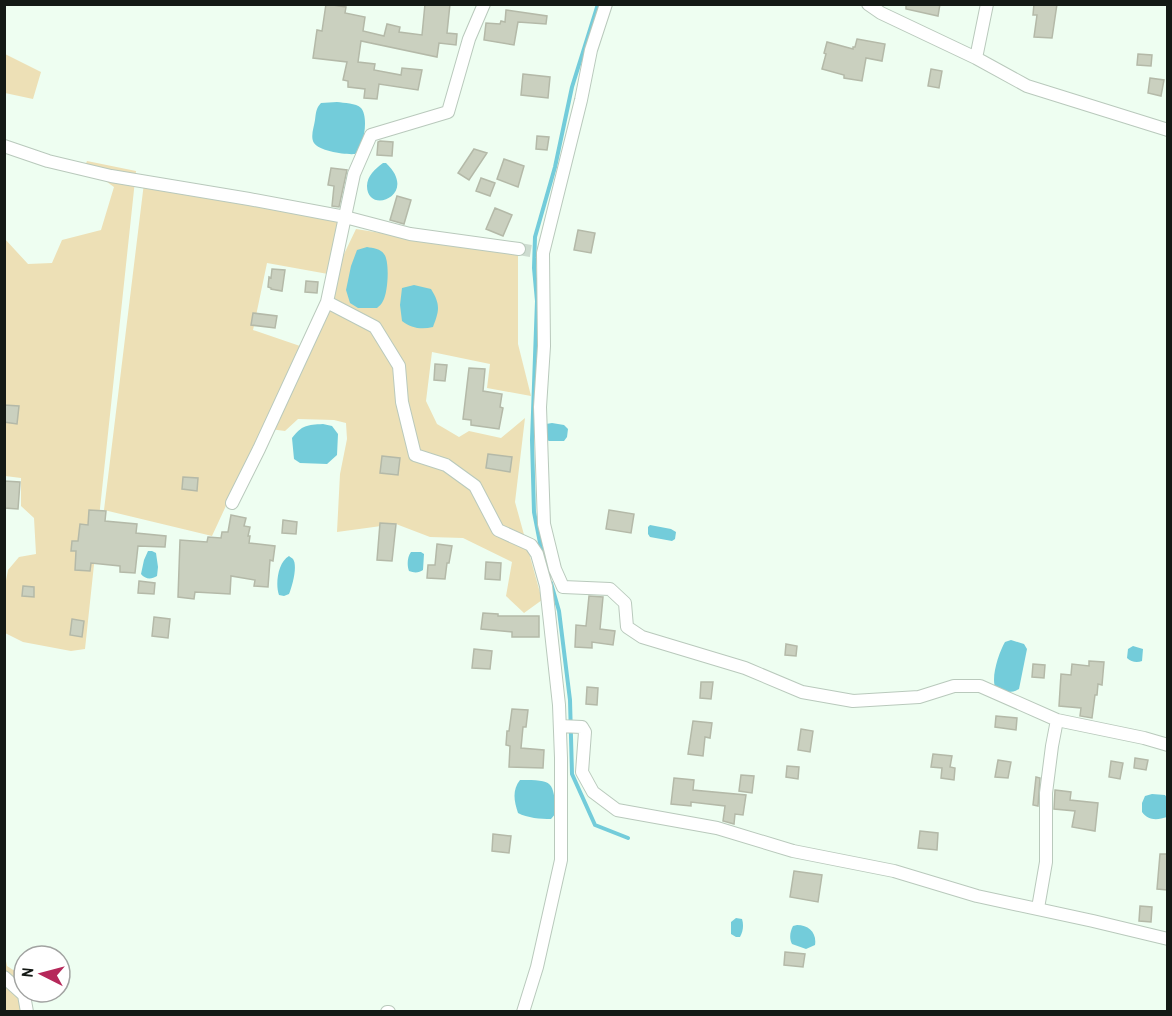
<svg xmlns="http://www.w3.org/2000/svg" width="1172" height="1016" viewBox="0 0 1172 1016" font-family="'Archivo Narrow',sans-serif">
  <rect width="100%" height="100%" fill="#eefef1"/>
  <!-- green -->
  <path fill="#ede0b6" d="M5 54 41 72 33 99 5 93Z
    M87 161 136 171 85 649 71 651 23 642 5 633V586L8 570 19 557 36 554 34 518 21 506V478L5 476 4 238 28 264 52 263 62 240 101 230 114 187 85 166Z
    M144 183 340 220 328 274 267 263 253 330 300 346 356 229 518 255V344L531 396 487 388 490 364 432 352 426 401 437 424 459 437 469 431 501 438 525 418 515 502 542 600 524 613 506 596 512 562 463 538 430 537 396 524 337 532 340 474 347 439 346 423 334 420 298 419 285 431 262 428 212 536 104 510Z
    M4 951 7 966 24 977V992L30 1011H5Z"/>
  <!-- water -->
  <path fill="#73ccda" d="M337 102C344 103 356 103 361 108 369 117 364 148 355 154 346 155 319 151 314 143 310 137 314 127 315 120 316 113 316 108 321 103Z
    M383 163H386C420 195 367 216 367 186 367 176 375 169 383 163Z
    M367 247C373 248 381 249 384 254 390 261 388 293 383 301 382 304 379 306 377 308H358L350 303 346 290 351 266 357 250Z
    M414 285 431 289C441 305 439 311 433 327 421 330 411 328 402 321L400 305 402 288Z
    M552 423 564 425 568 429 567 437 564 441H549L544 438 546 424Z
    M323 424 332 426 338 434 337 455 327 464 300 463 294 459 292 438C302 425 307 425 323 424Z
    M650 525 671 529 676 532 675 539 672 541 650 537 648 534V527Z
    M148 551H152L156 553 158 567 157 576C151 580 145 579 141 574L144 560Z
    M411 552H421L424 554 423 570C419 573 414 573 409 571 407 566 407 557 411 552Z
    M289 556C290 557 292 558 293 559 298 566 292 587 289 594L284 596 279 595C275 584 278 562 289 556Z
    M1011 640 1024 644 1027 649 1019 689C1011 694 1004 692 996 689 990 679 999 652 1005 642Z
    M1133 646 1143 649 1142 661C1137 663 1131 662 1127 658L1128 649Z
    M520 780C554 780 553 781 556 813L551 819C541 819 527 818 518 813 514 801 512 790 520 780Z
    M1152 794 1165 795 1167 798V817C1158 820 1148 821 1142 812V803L1145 796Z
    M736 918 742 919C744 925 743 932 740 937H736L731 934V922Z
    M797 925C809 925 817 933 815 945L806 949 792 944C789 938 790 932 793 926Z"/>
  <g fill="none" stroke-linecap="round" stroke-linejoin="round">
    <!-- stream -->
    <path stroke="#73ccda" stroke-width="4" d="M542 553 534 512 532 440 537 301 534 268 535 237 555 167 572 87 598 4
      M551 583 559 611 570 700 572 774 595 825 628 838"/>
  </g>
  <!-- building -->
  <path fill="#cad0bf" stroke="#b4b9a8" stroke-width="1.5" d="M326 4 346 7 345 13 365 17 363 31 384 36 387 24 400 27 399 32 422 35 425 4H450L447 33 457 34 456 45 439 43 437 57 361 41 358 62 375 64 374 70 401 75 402 68 422 70 418 90 379 84 377 99 364 98 365 89 348 87V81L343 80 347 62 313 58 317 30 322 31Z
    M906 4H940L938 16 906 9Z
    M1034 4H1057L1052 38 1034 37 1037 15H1033Z
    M506 10 547 16 546 24 518 22 514 45 484 40 486 23 500 24 501 21 505 22Z
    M857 39 885 44 882 61 866 58 862 81 844 78V75L822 69 826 54 824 53 827 42 853 49V47H855Z
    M1138 54 1152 55 1151 66 1137 65Z
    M931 69 942 71 939 88 928 86Z
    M523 74 550 77 548 98 521 95Z
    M1150 78 1164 80 1161 96 1148 93Z
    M537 136 549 137 547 150 536 149Z
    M380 141 393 142 392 156 377 155 378 142Z
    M474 149 487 153 469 180 458 173Z
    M504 159 524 166 518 187 497 179Z
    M331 168 347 170 339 207 332 206 334 186 328 185Z
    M481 178 495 183 490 196 476 191Z
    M397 196 411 200 404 224 390 220Z
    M495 208 512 215 503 236 486 229Z
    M578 230 595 233 591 253 574 250Z
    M272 269 285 270 282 291 271 289V288L268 287 269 277 271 278Z
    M306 281 318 282 317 293 305 292Z
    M253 313 277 316 275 328 251 325Z
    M435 364 447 365 445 381 434 380Z
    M469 368 485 369 483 391 502 394 500 407 503 408 499 429 471 425V420L463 419Z
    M4 405 19 406 17 424 4 422Z
    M488 454 512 457 510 472 486 468Z
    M382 456 400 458 398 475 380 473Z
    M183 477 198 478 197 491 182 489Z
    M4 481 20 482 18 509 4 508Z
    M89 510 106 511 105 521 137 524 136 533 166 536 165 547 138 546 135 573 120 572V566L91 563 90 571 75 570 76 551H71L72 541H78L80 524 88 525Z
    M609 510 634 514 631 533 606 529Z
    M231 515 246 518 244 526 250 527 248 536H250L249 543 275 546 273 561 270 560 268 587 254 586 255 580 231 576 230 594 195 592 194 599 178 597 180 540 207 542 208 537 221 538 222 532H228Z
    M283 520 297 522 296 534 282 533Z
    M380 523 396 524 392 561 377 560Z
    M437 544 452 546 449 563H447L445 579 427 578 428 565H435Z
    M486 562 501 563 500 580 485 579Z
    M139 581 155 583 154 594 138 593Z
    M23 586 34 587V597L22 596Z
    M589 596 603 597 600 629 615 631 613 645 592 642V648L575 647 576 625 586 626Z
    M483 613 498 614V616H539V637H512V632L481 629Z
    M154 617 170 619 168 638 152 636Z
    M72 619 84 621 82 637 70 635Z
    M786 644 797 646 796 656 785 655Z
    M474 649 492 651 490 669 472 668Z
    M1089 661 1104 662 1102 685 1098 684 1097 695H1095L1092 718 1080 716 1081 708 1059 706 1061 674 1071 675 1072 664 1089 666Z
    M1033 664 1045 665 1044 678 1032 677Z
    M701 682H713L711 699 700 698Z
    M587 687 598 688 597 705 586 704Z
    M512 709 528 710 526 727H523L521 748 544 750 543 768 509 767 510 746 506 745 507 731H509Z
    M996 716 1017 718 1016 730 995 727Z
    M693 721 712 723 710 738 705 737 703 756 688 754Z
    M801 729 813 731 810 752 798 750Z
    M933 754 952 756 950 767 955 768 954 780 941 778 942 768 931 767Z
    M1135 758 1148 760 1146 770 1134 768Z
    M998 760 1011 762 1008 778 995 777Z
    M1111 761 1123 763 1120 779 1109 777Z
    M787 766 799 767 798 779 786 777Z
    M741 775 754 776 752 793 739 791Z
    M1036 777 1040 778 1038 806 1033 805Z
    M674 778 694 780 693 790 746 795 743 815 735 814 734 824 723 821 725 806 691 802V806L671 804Z
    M1055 790 1071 792 1070 800 1098 803 1095 831 1072 827 1075 811 1054 809Z
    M920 831 938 833 937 850 918 848Z
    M493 834 511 836 509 853 492 851Z
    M1160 854H1167V890L1157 889Z
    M794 871 822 875 818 902 790 897Z
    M1140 906 1152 907 1151 922 1139 921Z
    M785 952 805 954 803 967 784 965Z"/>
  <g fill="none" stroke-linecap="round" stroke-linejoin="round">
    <!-- minor-tunnel -->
    <path stroke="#cddcd0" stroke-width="12" stroke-dasharray="12 6" stroke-linecap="butt" d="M519 249 543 253"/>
    <defs>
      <path id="minor" d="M606 4 591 50 581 100 543 253 544 346 540 407 544 524 555 569 563 587 610 589 625 603 627 627 642 637 745 668 802 692 853 701 919 697 954 686H980L1057 720 1144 738 1168 745
        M868 4 881 13 976 58 1027 86 1168 130
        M976 58 987 4
        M4 146 48 161 111 176 249 199 345 217 410 234 519 249
        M327 302 375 327 399 366 402 402 415 455 446 465 475 486 498 530 531 545 537 554 546 586 559 705 561 758V860L537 967 523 1012
        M232 503 259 449 327 302 354 174 371 135 448 112 469 39 484 4
        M560 726 582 727 585 732 582 772 593 792 617 810 717 828 793 851 894 871 977 896 1093 921 1168 939
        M1038 908 1046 862V793L1052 746 1057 720
        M4 977 24 995 27 1012
        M387 1012H389"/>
    </defs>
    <!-- minor casing -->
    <use href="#minor" stroke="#b9c9bc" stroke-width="14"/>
    <!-- minor -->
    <use href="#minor" stroke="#fff" stroke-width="12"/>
  </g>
  <!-- border -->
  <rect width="1172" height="1016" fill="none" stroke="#141915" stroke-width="12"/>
  <!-- north arrow -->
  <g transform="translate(42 974) rotate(276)"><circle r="28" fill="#ffffff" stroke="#a1a3a1" stroke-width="1.5"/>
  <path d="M0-4.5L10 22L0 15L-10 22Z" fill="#b6285a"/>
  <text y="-9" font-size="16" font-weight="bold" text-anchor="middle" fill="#141915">N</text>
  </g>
</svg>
